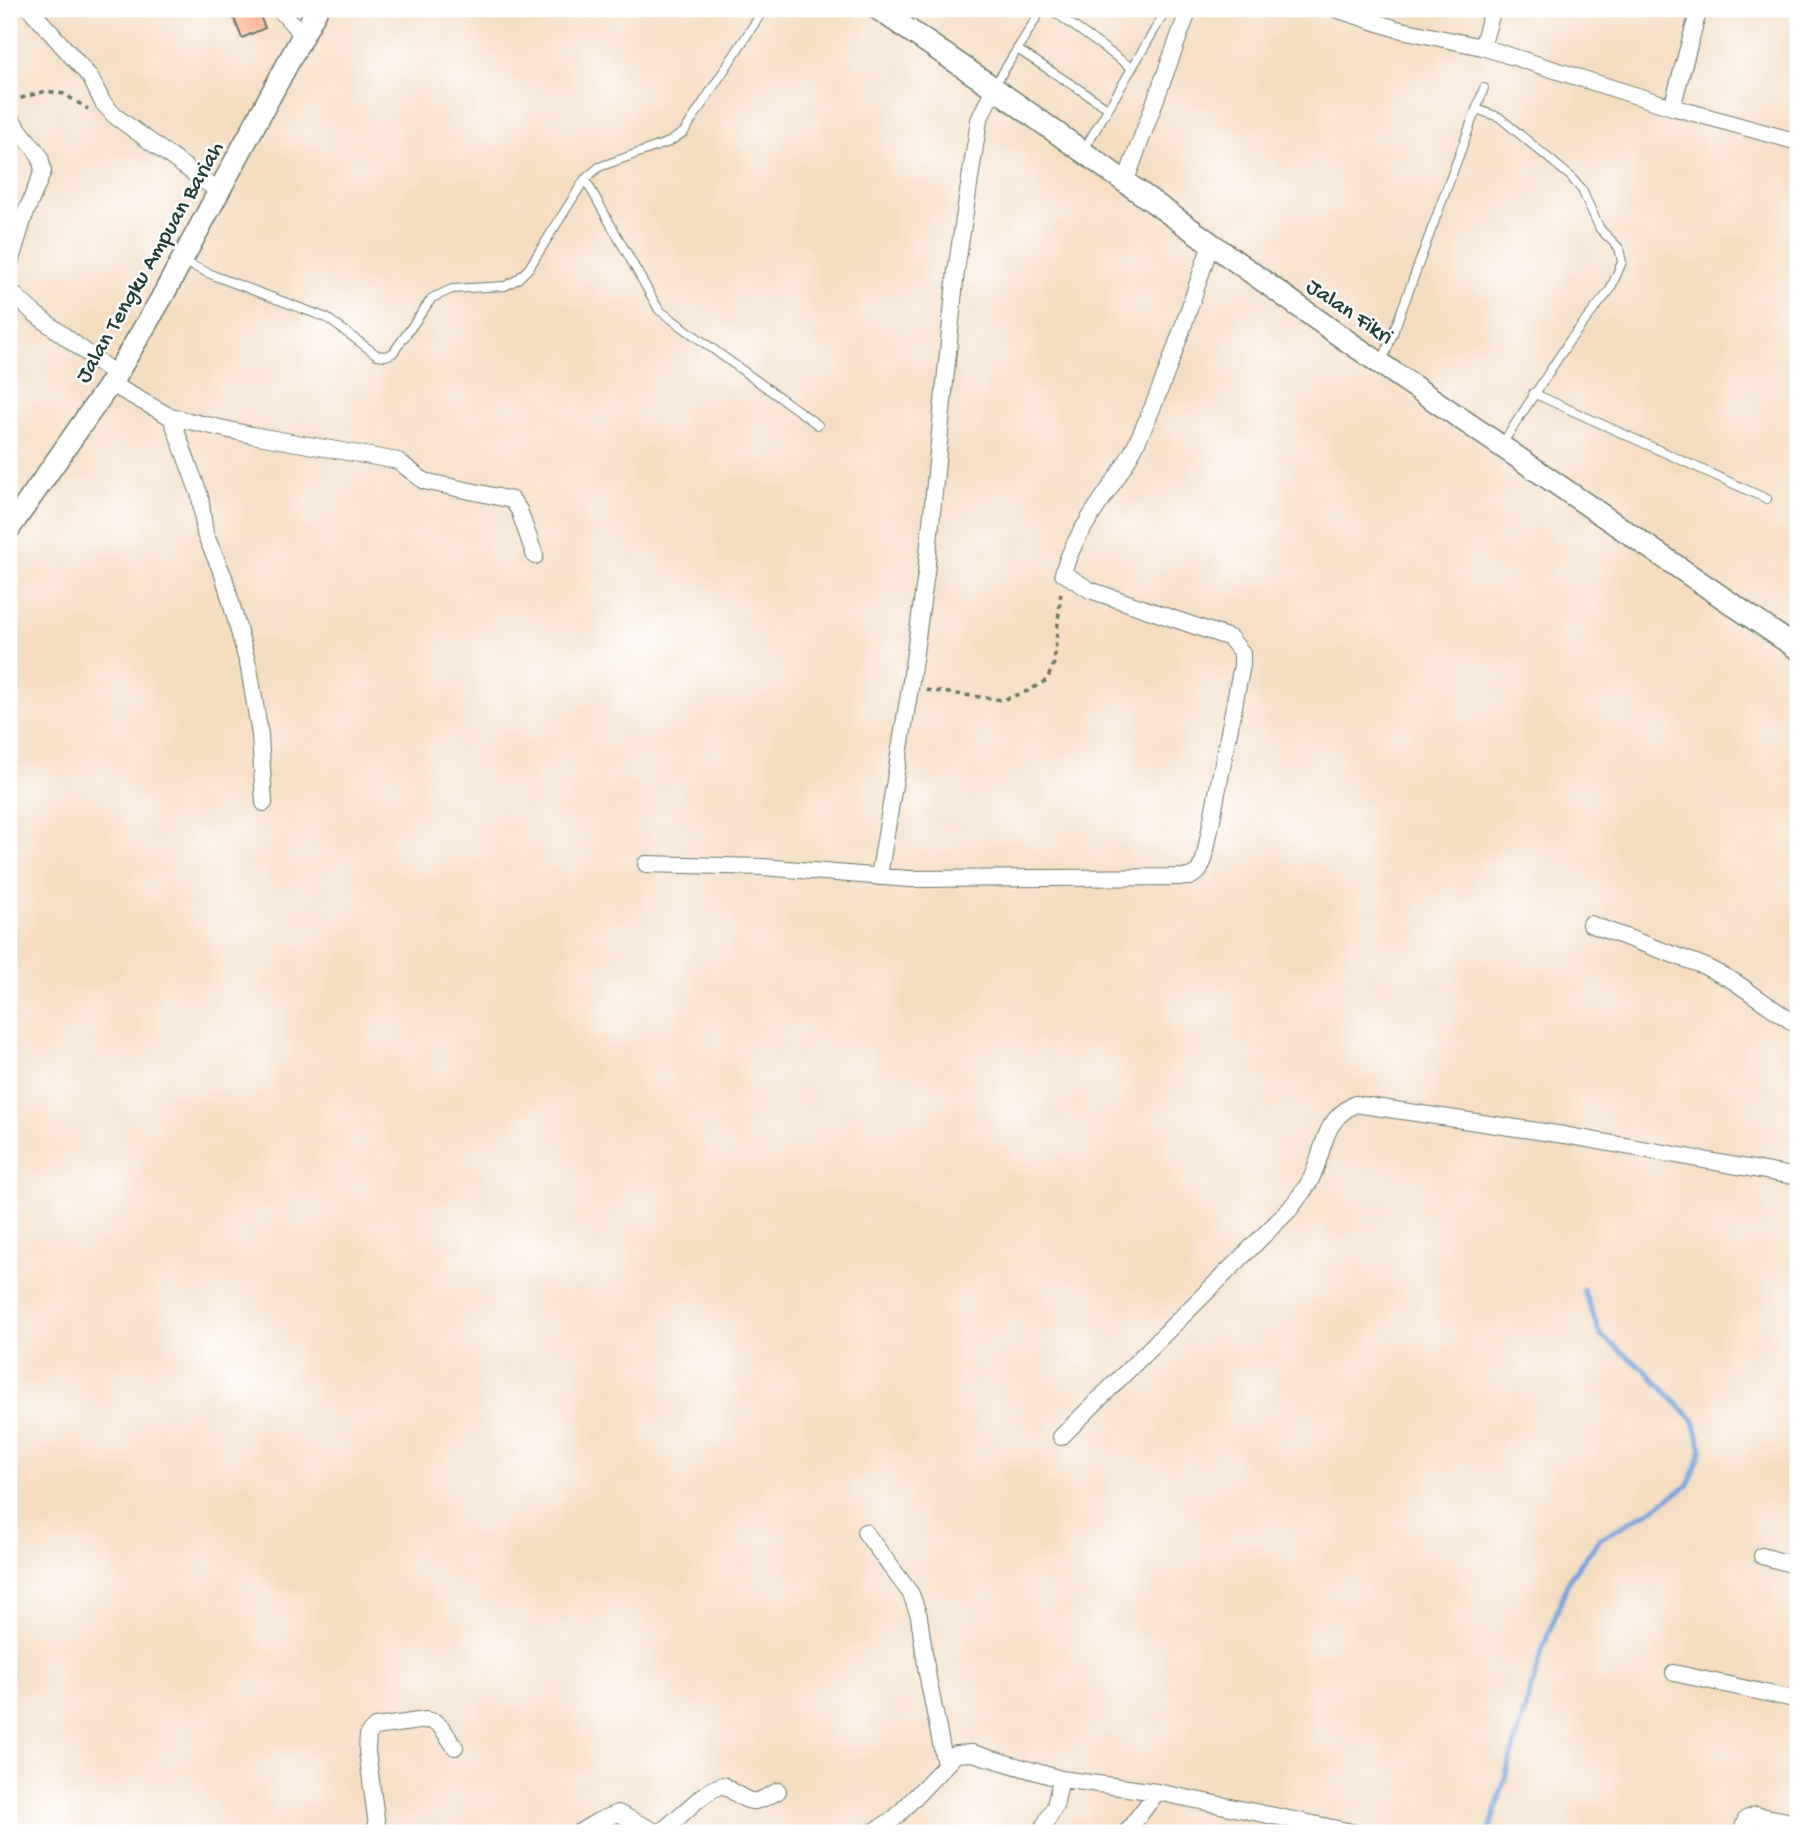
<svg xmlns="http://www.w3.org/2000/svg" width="1807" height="1842" viewBox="0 0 1807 1842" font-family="'Gochi Hand',sans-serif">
  <rect width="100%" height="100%" fill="#fff"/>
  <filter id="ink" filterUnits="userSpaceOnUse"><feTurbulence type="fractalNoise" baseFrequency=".0143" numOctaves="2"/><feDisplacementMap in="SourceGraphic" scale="14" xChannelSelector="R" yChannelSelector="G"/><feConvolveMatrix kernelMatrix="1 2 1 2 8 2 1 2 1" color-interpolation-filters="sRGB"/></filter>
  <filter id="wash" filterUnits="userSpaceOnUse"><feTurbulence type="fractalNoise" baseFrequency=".00686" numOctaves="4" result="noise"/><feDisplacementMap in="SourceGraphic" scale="28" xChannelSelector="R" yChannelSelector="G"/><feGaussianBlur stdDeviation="1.57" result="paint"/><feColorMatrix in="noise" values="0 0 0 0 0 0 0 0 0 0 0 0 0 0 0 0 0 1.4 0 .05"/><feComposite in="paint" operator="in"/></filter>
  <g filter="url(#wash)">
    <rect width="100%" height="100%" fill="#f5ddc2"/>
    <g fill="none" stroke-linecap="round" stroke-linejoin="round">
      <!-- stream -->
      <path stroke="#72a2dc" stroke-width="5" d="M1489 1833 1543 1648 1570 1577 1601 1538 1651 1510 1689 1485 1702 1449 1694 1421 1645 1370 1601 1336 1583 1289"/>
    </g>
    <g id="blocks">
      <!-- building -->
      <path fill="#fba688" d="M230 9H257L265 28 242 38Z"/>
    </g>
  </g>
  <g filter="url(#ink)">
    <use href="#blocks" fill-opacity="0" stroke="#6a7566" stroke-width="2"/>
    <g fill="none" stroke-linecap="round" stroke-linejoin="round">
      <defs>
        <path id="lane" d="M1050 9 1132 68
          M1017 49 1108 108
          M995 85 1042 9
          M1476 109 1499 117 1570 176 1582 190 1600 229 1619 248 1622 262 1610 290 1570 340 1502 444
          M1083 151 1167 9
          M585 179 659 310 818 425
          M184 262 215 276 327 318 377 355 386 356 393 353 432 298 452 289 505 286 518 279 529 268 585 179 599 167 669 142 684 132 764 9
          M1382 363 1484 88
          M1533 393 1767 499"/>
        <path id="street" d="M30 9 90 77 103 103 115 116 218 191
          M279 9 303 35
          M1335 9 1397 29 1482 47 1672 107 1798 142
          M1482 47 1493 9
          M1672 107 1699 9
          M9 117 40 156 43 171 24 217 9 266
          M1125 183 1189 9
          M9 290 34 313 116 375
          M111 384 171 417 200 496 205 534 224 577 249 668 260 735 264 803
          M171 417 252 435 398 461 424 481 512 500 519 510 535 556
          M646 864 763 867 909 879 1190 877 1199 871 1204 860 1242 665V653L1230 638 1090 590 1063 573C1077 524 1115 489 1136 444 1167 380 1188 311 1211 244
          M879 877 910 688 926 573 956 271 979 120 994 88
          M1590 924 1704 966 1735 982 1798 1026
          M1061 1437 1289 1210C1296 1201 1303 1192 1309 1183 1326 1152 1319 1123 1355 1104L1564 1135 1798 1177
          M865 1532 911 1594 919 1616 927 1673 945 1764
          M1762 1556 1798 1566
          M1674 1673 1798 1700
          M378 1833 367 1751 368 1734 375 1727 426 1720 435 1722 442 1728 455 1747
          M578 1833 598 1821 618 1813 658 1833
          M659 1833C680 1819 700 1792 723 1785 750 1802 749 1808 778 1791
          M872 1833 895 1818 956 1754 972 1753 1061 1779 1157 1792 1357 1833
          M1040 1833 1055 1806 1061 1779
          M1126 1833 1157 1792
          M1741 1833 1746 1819 1756 1815 1798 1823"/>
        <path id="secondary" d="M878 9 994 88 1340 336 1798 649
          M9 529 116 375 161 299 317 9"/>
      </defs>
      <!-- lane casing -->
      <use href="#lane" stroke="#6a7566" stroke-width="10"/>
      <!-- street casing -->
      <use href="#street" stroke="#6a7566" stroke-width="18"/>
      <!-- secondary casing -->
      <use href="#secondary" stroke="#6a7566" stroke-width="24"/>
      <!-- path -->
      <path stroke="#6a7566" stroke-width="3.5" stroke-dasharray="5 5" stroke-linecap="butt" d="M11 101 46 91 64 94 88 109
        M926 690 1003 700 1028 691 1047 680 1054 663 1061 591"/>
      <!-- lane -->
      <use href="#lane" stroke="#fff" stroke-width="8"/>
      <!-- street -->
      <use href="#street" stroke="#fff" stroke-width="16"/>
      <!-- secondary -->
      <use href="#secondary" stroke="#fff" stroke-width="21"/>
    </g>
  </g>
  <g text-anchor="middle" stroke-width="5" stroke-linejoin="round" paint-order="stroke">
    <!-- street labels -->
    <g font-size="23" fill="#1f3d34" stroke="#fff">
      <text transform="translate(148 261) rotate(-60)" y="8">Jalan Tengku Ampuan Bariah</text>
      <text transform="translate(1351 310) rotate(34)" y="8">Jalan Fikri</text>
    </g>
  </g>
  <!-- margin -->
  <rect width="1807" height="1842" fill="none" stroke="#fff" stroke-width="35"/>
</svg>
